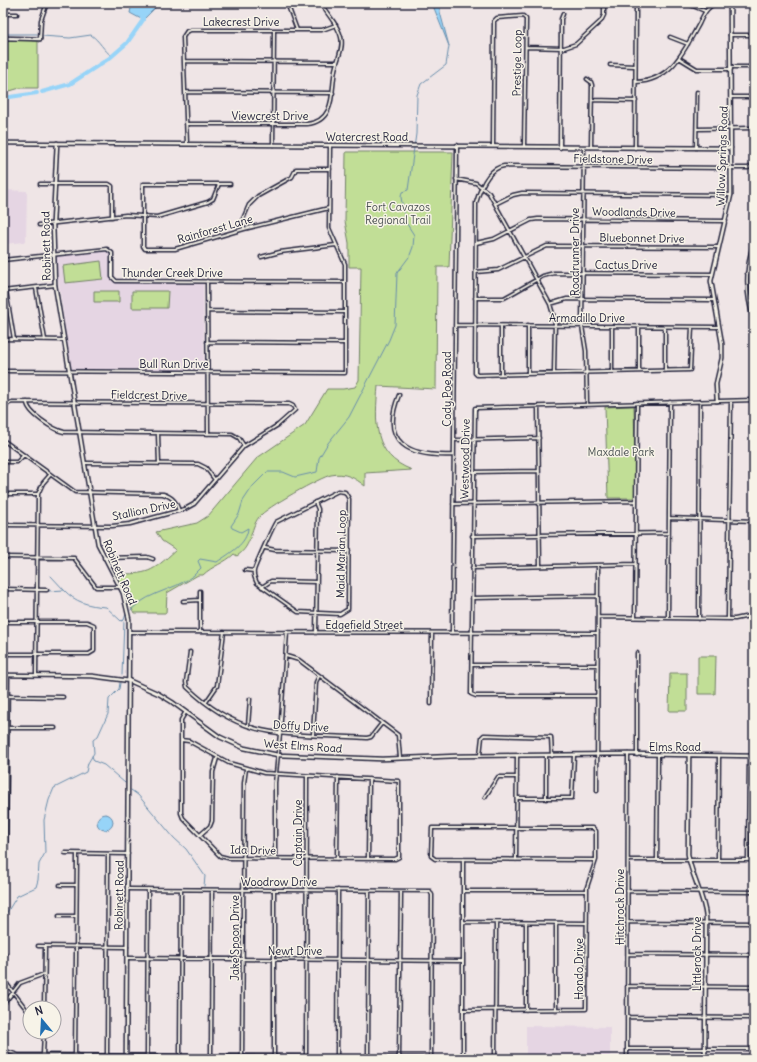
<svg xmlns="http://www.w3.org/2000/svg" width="757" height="1062" viewBox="0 0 757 1062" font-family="Delius,sans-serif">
  <rect width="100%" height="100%" fill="#efe5e6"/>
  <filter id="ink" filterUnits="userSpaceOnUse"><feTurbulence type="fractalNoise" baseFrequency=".025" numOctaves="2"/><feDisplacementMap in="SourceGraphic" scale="8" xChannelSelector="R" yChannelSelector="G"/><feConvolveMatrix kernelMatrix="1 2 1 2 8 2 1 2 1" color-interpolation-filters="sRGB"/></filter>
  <g filter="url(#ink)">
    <!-- built -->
    <path fill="#e5d5e3" d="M3 190 27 191 26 242 3 244Z
      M107 251 110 253V278L114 283 203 284 204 370 71 369 55 256Z
      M526 1026 610 1027V1059H526Z"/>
    <!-- green -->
    <path fill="#c1de96" stroke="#728068" d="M3 39 38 41V88H20L3 93Z
      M346 152H453L449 267H437L436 389 378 386C375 421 372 455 412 470L365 473V486C355 478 345 472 331 475 321 477 265 508 259 517 249 530 253 545 237 556L234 554C225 563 212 566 203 575H198L167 593 166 613H134L115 574C150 574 150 573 176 550L162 541 156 532 197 523 208 516 257 458 305 425 327 389H343L355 387 359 380 361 267H349V243L345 221Z
      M101 261 103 279 65 283 63 266Z
      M94 291H119V302H94Z
      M132 291H168L167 308H132Z
      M634 406 636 498H608L605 407Z
      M698 656H716L715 694H698Z
      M670 673H687V711H669Z"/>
    <!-- water -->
    <path fill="#97d4f8" stroke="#688dac" d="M132 3H157V6L143 20 130 13Z
      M432 3H440V12L449 46Z
      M97 822a8 8 0 1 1 16 0a8 8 0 1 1-16 0Z"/>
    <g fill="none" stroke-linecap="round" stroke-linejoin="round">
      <!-- stream -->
      <path stroke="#688dac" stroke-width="1" d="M3 34H37
        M42 36 70 38 91 35C100 41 103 50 112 56
        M410 255 413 247 414 235 405 221 401 197 402 192 408 190 416 134 417 95 421 84 446 65 449 46
        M51 576 64 590
        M49 591 64 590C75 602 89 606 106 607L121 621 124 620 126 614
        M131 610C150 589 184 590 201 568L198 561 200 559 217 562C230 553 247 544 248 528L241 532 232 528 231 526 239 514 243 501 253 486 267 472H283L295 477 317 472 319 458 328 443 349 417 389 340 395 325 397 273 409 257
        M122 675 124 622
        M92 756 94 761 104 765 125 783
        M131 790 138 795 174 838 186 849 205 876 204 886
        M3 919 17 896 36 887 38 880 39 864 45 853 44 820 49 800 54 788 86 772 88 763 94 753 93 740 98 736 108 714 109 699 119 689 120 683"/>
      <!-- river -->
      <path stroke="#97d4f8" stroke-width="4" d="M42 92 70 84 111 57 127 43 143 20V16
        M3 98 37 93"/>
      <defs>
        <path id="street" d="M287 3 297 30
          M3 14H17
          M730 35H754
          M670 37 688 44
          M40 39 41 20 47 3
          M526 47 564 48 576 44 601 21 604 15V3
          M679 58 697 69H731
          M184 61 336 62
          M610 65 635 66
          M731 67H754
          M587 79 591 82 592 85 591 147
          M636 82C671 81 684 51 699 24 703 15 707 7 716 3
          M185 92 333 93
          M731 97H754
          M592 100 636 101
          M186 124H307C336 121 331 91 335 70 337 59 344 48 341 37 338 24 327 15 321 3
          M697 129 754 128
          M187 144 183 37 187 31 191 30H322L336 25
          M273 145 274 30
          M493 146 494 21 497 18 523 16 526 19 524 146
          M560 148 561 19 563 14
          M584 148 582 326 586 351 587 405
          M635 148 636 3H686L705 11
          M696 148 697 92
          M456 179 476 183 489 193 550 304 555 321 554 373
          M40 184H109L112 186V217
          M230 184H143V246L145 249H175L244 229 329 208
          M495 204 513 195 522 193 731 195
          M39 225 126 215 157 217 208 202 213 199 219 184
          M244 229 243 219 249 205 258 196 292 177 296 169H330
          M754 242C745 268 745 294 754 320
          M476 243 494 239 531 220 538 219 726 221
          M261 257 280 252 336 245
          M3 260 107 249 112 253V277L116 281 345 282
          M476 272 498 270 547 246 718 247
          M747 273H754
          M207 281 208 434
          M36 288 45 340
          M3 291 55 285
          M6 291 14 339
          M475 298H504L543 276 554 273 712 274
          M550 304 567 299 713 300
          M207 311 345 312
          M455 325 718 327
          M612 326V372
          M692 327 690 370 477 375 475 373 476 203C480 189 488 168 504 166L731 168H748L754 165
          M3 339 64 340
          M207 342 344 343
          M3 371 345 373V264L329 228 330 146
          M639 371V326
          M665 371V327
          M501 374V326
          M528 374V325
          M399 395C379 444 410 457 454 455
          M27 402C27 413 54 430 64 432L232 434 239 438 244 446
          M3 406 12 402 289 404 293 406 295 410 278 425 244 446 194 504 185 509 130 524 112 526 3 525
          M538 406 540 566
          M158 434 159 464
          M3 440 75 492 163 494C173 497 176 502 179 511
          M454 440 539 438
          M3 462H17L24 455
          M85 463 198 464 206 468 215 480
          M473 472 539 471
          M338 491 345 492 349 499 348 609 340 614 298 612 257 583C255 579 253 575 254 571 254 568 274 524 276 522Z
          M3 494H38
          M315 502 318 509 316 633
          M453 504 636 501
          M669 518 754 521
          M472 536 669 533
          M265 548 275 550 349 551
          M3 557 74 558 96 587H120
          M104 558 147 557 153 559
          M472 568 636 564
          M245 570 254 571
          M262 587 271 581 317 582
          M3 589 47 590
          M200 591V632
          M472 598 598 596
          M183 601 200 600
          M598 617 735 619 754 615
          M635 618 637 403
          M668 618 670 402
          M728 618 731 401
          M699 619 700 401
          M3 622H87L94 625V651L89 654H3
          M130 632 598 633
          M452 633 457 145
          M190 652 186 682 187 687C247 745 293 732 367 738L371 737 382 723
          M637 653V755
          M286 656 299 660 398 735 400 758
          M472 665H597
          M36 675 38 494 43 483 50 475
          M3 696 63 697
          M597 696H476L471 694 475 408 754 400
          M206 702 217 686 224 632
          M431 704 432 633
          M248 726 250 699
          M3 728H55
          M313 735 316 682 319 676
          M181 740 189 741 229 763 264 773 399 781V857L395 859 228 858 220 856 183 818 181 813V720L185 713
          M480 755 482 737 484 735 551 737 552 756
          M3 759H7
          M597 791 598 565
          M485 797 498 777H517
          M517 798H572L574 755
          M546 799V756
          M200 835 210 826 212 821 213 772 217 758
          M3 853 6 850 8 675
          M65 853 128 854
          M275 858V783L280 734 287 632
          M337 859 338 777
          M368 859 369 779
          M516 860 517 756
          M628 860H754
          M657 860 658 755
          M718 860 719 756
          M748 860 749 756
          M60 885H76
          M464 891H587
          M627 891 754 892
          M59 916H76
          M463 922 587 923
          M627 922 754 923
          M526 923V1010
          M556 923V1010
          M38 946 127 947
          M628 954 754 955
          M3 955 5 954
          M127 958 463 961
          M3 979 30 1014
          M627 986 754 987
          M3 1005 20 983 44 974
          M44 1008 45 946
          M463 1010 586 1009 587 887 596 860V831L593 828H432L431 856 435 859 596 860
          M627 1017 754 1018
          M627 1049H754
          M3 1050 18 1055 427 1058 431 1056 432 895 430 891 127 889
          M43 1055 44 1032
          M75 1056 77 854
          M107 1056 108 854
          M147 1056 148 889
          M180 1056 181 890
          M211 1056 212 890
          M274 1057V890
          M306 1057 307 776
          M337 1057 338 890
          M399 1057 401 891
          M5 1059 7 1052
          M242 1059 244 783 246 769
          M368 1059 369 891
          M463 1059V859
          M495 1059 496 923
          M627 1059 628 754"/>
        <path id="secondary" d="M3 38 40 39
          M3 143 731 148
          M57 143 53 223 55 285 98 544 123 593 129 619 126 1059
          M717 401 716 384 722 358V344L711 281 731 195 730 3
          M3 675 92 676 130 681 159 694 172 702 220 737 244 748 278 755 382 759 456 756 628 754 754 756
          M689 755 688 854C691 876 704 895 706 917L705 1059"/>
      </defs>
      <!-- street casing -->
      <use href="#street" stroke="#22223b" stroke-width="5"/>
      <!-- secondary casing -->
      <use href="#secondary" stroke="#22223b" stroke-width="5.5"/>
      <!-- street -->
      <use href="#street" stroke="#f7f3e8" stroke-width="2"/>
      <!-- secondary -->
      <use href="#secondary" stroke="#f7f3e8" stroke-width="2.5"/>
    </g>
  </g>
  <g text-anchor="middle" stroke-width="3" stroke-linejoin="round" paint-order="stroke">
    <!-- street labels -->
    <g font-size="11" fill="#22223b" stroke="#f7f3e8">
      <text x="241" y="26">Lakecrest Drive</text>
      <text transform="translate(517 63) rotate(-89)" y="4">Prestige Loop</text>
      <text x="270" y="120">Viewcrest Drive</text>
      <text x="367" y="141">Watercrest Road</text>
      <text transform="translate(722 156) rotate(-88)" y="4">Willow Springs Road</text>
      <text transform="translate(613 159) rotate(1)" y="4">Fieldstone Drive</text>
      <text transform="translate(634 212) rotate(1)" y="4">Woodlands Drive</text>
      <text transform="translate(215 229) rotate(-16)" y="4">Rainforest Lane</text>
      <text transform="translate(642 238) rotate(1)" y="4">Bluebonnet Drive</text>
      <text transform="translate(46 246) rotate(-91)" y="4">Robinett Road</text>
      <text transform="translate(575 252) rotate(-90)" y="4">Roadrunner Drive</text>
      <text x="626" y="269">Cactus Drive</text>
      <text x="172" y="277">Thunder Creek Drive</text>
      <text x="587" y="322">Armadillo Drive</text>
      <text x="174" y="368">Bull Run Drive</text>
      <text transform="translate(447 389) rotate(-90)" y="4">Cody Poe Road</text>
      <text transform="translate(149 395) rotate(1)" y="4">Fieldcrest Drive</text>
      <text transform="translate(465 459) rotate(-89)" y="4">Westwood Drive</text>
      <text transform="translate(144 510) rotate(-12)" y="4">Stallion Drive</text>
      <text transform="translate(341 554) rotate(-89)" y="4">Maid Marian Loop</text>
      <text transform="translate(120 572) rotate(67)" y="4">Robinett Road</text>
      <text x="364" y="629">Edgefield Street</text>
      <text transform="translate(301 726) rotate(3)" y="4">Doffy Drive</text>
      <text transform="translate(303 746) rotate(4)" y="4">West Elms Road</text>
      <text x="675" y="751">Elms Road</text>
      <text transform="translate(298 833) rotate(-90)" y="4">Captain Drive</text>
      <text transform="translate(253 850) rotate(1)" y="4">Ida Drive</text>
      <text x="279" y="886">Woodrow Drive</text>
      <text transform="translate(119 895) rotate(-89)" y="4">Robinett Road</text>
      <text transform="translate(620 907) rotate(-90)" y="4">Hitchrock Drive</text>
      <text transform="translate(235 938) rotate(-90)" y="4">Jake Spoon Drive</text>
      <text x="295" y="955">Newt Drive</text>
      <text transform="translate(697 954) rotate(-90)" y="4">Littlerock Drive</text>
      <text transform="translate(579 969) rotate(-90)" y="4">Hondo Drive</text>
    </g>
    <!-- park labels -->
    <g font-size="11" fill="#4a5152" stroke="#f7f3e8">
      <text x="398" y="211">Fort Cavazos<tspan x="398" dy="13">Regional Trail</tspan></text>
      <text x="621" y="456">Maxdale Park</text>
    </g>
  </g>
  <!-- margin -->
  <rect width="757" height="1062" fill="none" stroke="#f7f3e8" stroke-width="16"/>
  <rect x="8" y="8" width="741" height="1046" fill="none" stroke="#22223b" stroke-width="1.5" filter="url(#ink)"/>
  <!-- north arrow -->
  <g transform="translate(42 1020) rotate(342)"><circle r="19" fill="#f7f3e8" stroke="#a29fa3"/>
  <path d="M0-3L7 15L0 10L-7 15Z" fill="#1f6fb2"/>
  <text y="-6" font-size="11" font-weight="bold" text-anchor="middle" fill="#22223b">N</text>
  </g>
</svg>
